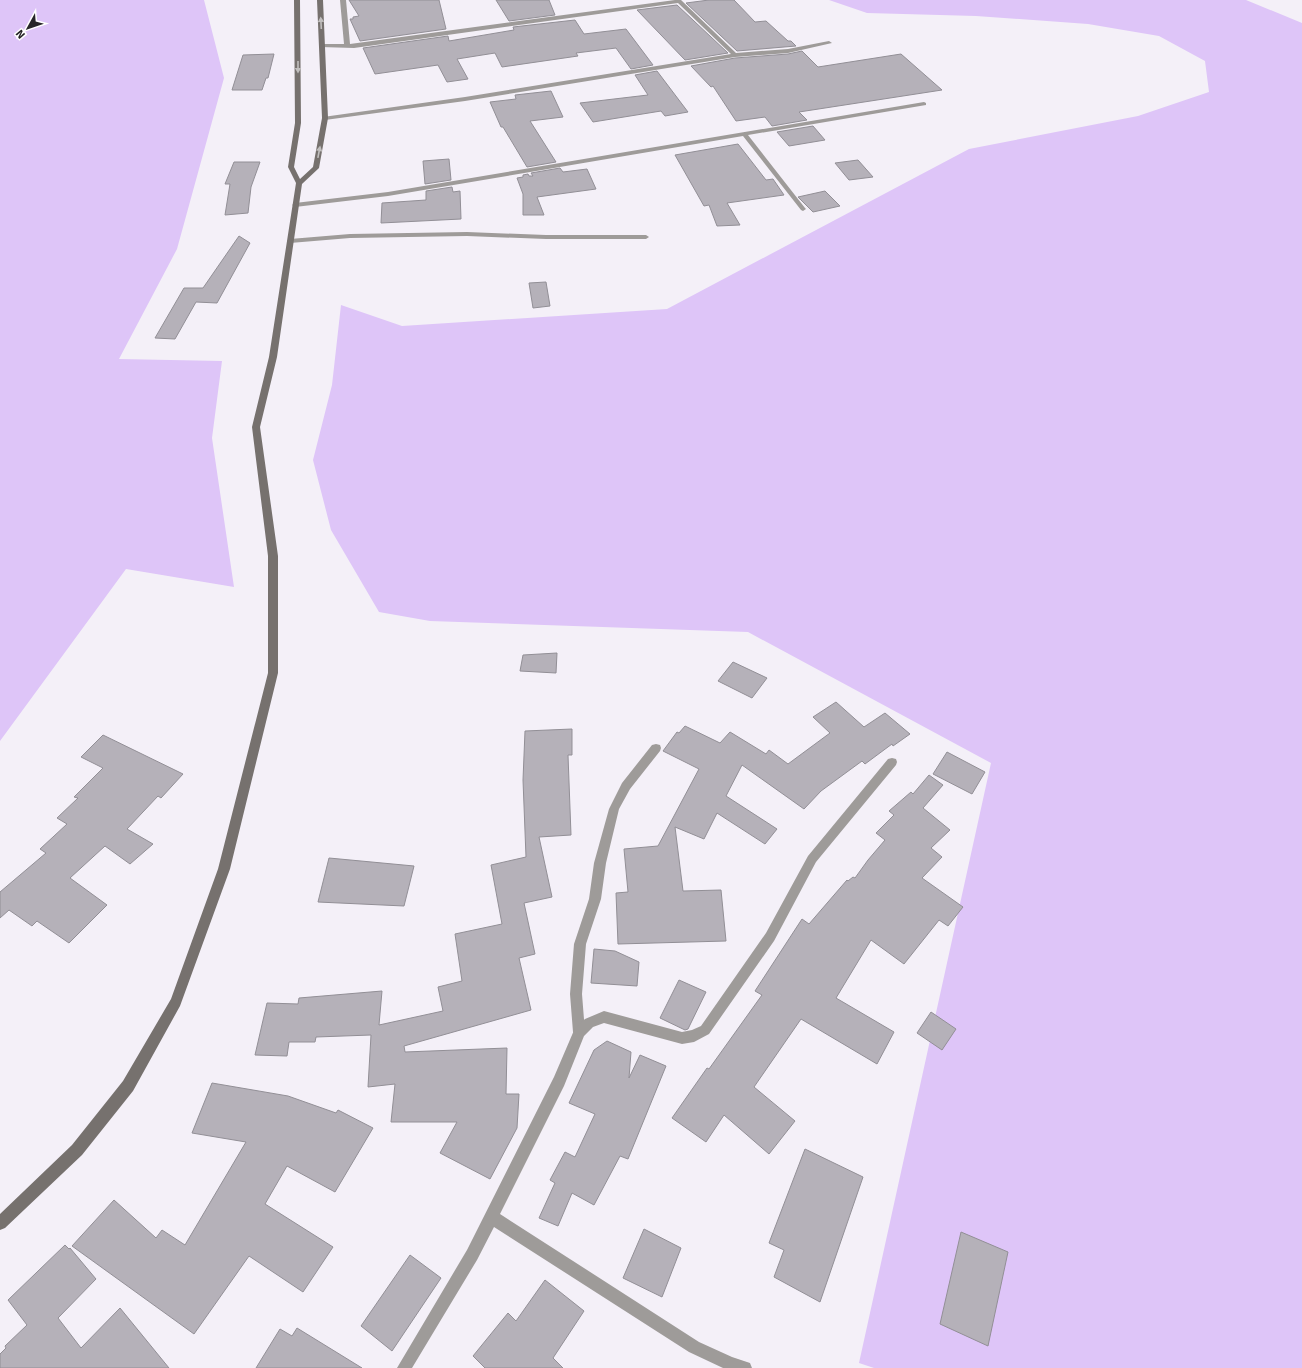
<svg xmlns="http://www.w3.org/2000/svg" width="1302" height="1368" viewBox="0 0 1302 1368" font-family="Signika,sans-serif">
  <rect width="100%" height="100%" fill="#f4f0f8"/>
  <!-- green -->
  <path fill="#dec5f8" d="M0 0H204L224 78 177 249 119 359 222 361 212 438 234 587 126 569 0 741Z
    M829 0H1246L1302 23V1368H874L859 1363 991 763 748 632 430 621 379 612 331 530 313 460 332 385 341 305 402 326 667 309 969 149 1138 116 1209 92 1205 61 1159 36 1088 24 976 16 867 13Z"/>
  <!-- building -->
  <path fill="#b5b1b9" stroke="#928f96" d="M349 0H439L446 29 360 41 350 19H353V17L359 16Z
    M496 0H549L555 15 509 21Z
    M709 0H734L755 22 766 21 788 41H791L796 46 737 51 686 3Z
    M677 5 728 53 685 60 637 10Z
    M575 20 584 34 626 29 653 65 631 69 616 48 576 53 578 56 502 67 495 53 457 59 468 79 447 82 438 65 375 74 363 48 448 36 449 41 514 30 513 27Z
    M802 51 818 67 901 54 942 90 799 112 807 120 772 126 765 117 736 121 713 86 711 87 691 66 735 58 788 54Z
    M274 54 268 78H266L262 90H232L243 55Z
    M657 71 688 112 665 116 661 111 593 122 580 103 648 95 635 75Z
    M551 91 563 117 530 121 556 162 527 167 503 127H501L490 102 516 99 515 95Z
    M813 126 825 140 789 146 777 132Z
    M738 144 766 180 773 179 784 195 727 203 740 225 717 226 709 205 704 206 675 155Z
    M449 159 451 180 425 184 423 161Z
    M858 160 873 177 849 180 835 163Z
    M234 162H260L251 187 248 213 225 215 230 184H225Z
    M560 168 563 172 587 169 596 189 537 197 544 215H523V194L517 178 523 177V175L528 174 529 176H533L531 173Z
    M452 187 453 192 460 191 461 219 381 223 382 203 426 200V191Z
    M825 191 840 206 813 212 798 197Z
    M239 236 250 243 217 303 196 302 175 339 155 338 184 288H203Z
    M546 282 550 306 533 308 529 283Z
    M557 653 556 673 520 671 523 655Z
    M733 662 767 678 752 698 718 681Z
    M836 702 864 727 885 713 910 734 893 746 892 744 865 764 862 761 821 791 804 809 742 765 726 796 777 829 765 844 717 813 704 839 675 827 683 891 721 890 726 941 618 944 616 893 628 892 624 849 658 846 699 769 663 751 677 732 679 733 685 726 720 743 730 732 766 754 769 750 788 764 830 733 813 717Z
    M572 729V755H568L571 835 539 837 552 897 524 903 535 954 519 958 531 1010 404 1046 405 1052 507 1048 506 1094H519L517 1128 490 1179 440 1153 457 1122H391L395 1084 368 1087 371 1035 316 1037 315 1042H289L287 1056 255 1055 267 1003 298 1004 299 998 382 991 379 1025 443 1011 438 987 462 981 455 934 502 924 491 865 526 857 523 780 525 731Z
    M103 735 183 774 161 798 158 796 127 829 153 844 130 864 105 846 70 878 107 905 69 943 37 921 32 926 9 910 0 918V892L46 853 40 849 67 824 57 818 78 798 74 797 103 768 81 757Z
    M947 752 985 772 972 794 933 774Z
    M929 775 943 785 923 808 950 830 931 848 942 857 922 878 963 907 948 926 939 920 904 964 871 940 836 998 894 1032 877 1064 801 1019 754 1087 795 1121 769 1154 724 1115 706 1142 672 1118 707 1068 709 1069 762 995 755 991 802 919 809 924 847 880 848 881 853 877 855 878 868 860 885 840 876 833 894 815 889 811 911 792 913 794Z
    M329 858 414 866 404 906 318 902Z
    M594 949 615 951 639 962 637 986 591 983Z
    M679 980 706 992 688 1029 685 1030 660 1018Z
    M931 1012 956 1029 942 1050 917 1033Z
    M607 1041 631 1052 629 1078 640 1055 666 1066 628 1159 620 1156 594 1205 572 1193 558 1226 539 1218 555 1183 550 1180 565 1152 575 1157 595 1114 569 1103 594 1050Z
    M212 1083 288 1096 336 1113 338 1110 373 1128 335 1192 287 1166 265 1204 333 1247 303 1292 249 1256 194 1334 72 1246 114 1200 156 1238 162 1230 185 1245 246 1142 192 1133Z
    M805 1149 863 1177 820 1302 774 1277 784 1250 769 1243Z
    M644 1229 681 1248 662 1297 623 1278Z
    M961 1232 1008 1252 988 1346 940 1324Z
    M65 1245 69 1249 70 1248 96 1279 58 1318 81 1348 120 1308 169 1368H0V1354L6 1348 5 1346 27 1325 8 1300Z
    M410 1255 441 1278 392 1351 361 1326Z
    M545 1280 584 1311 553 1358 563 1368H485L473 1356 508 1313 516 1321Z
    M297 1328 362 1368H256L280 1329 292 1336Z"/>
  <g fill="none" stroke-linecap="round" stroke-linejoin="round">
    <!-- lane -->
    <path fill="#9e9b99" fill-rule="evenodd" d="M467 232 546 235H646L649 237 646 239H546L467 236 350 238 290 243 287 241 290 239 350 234Z
      M656 744 660 745 661 748 660 751 630 789 619 809 606 863 601 899 586 944 582 994 585 1032 583 1036 579 1038 575 1036 573 1032 570 994 574 944 589 899 594 863 609 809 622 783 652 745Z"/>
    <!-- street -->
    <path fill="#9e9b99" fill-rule="evenodd" d="M340 0H346L350 44 675 0H681L736 53 788 49 829 41 832 43 788 53 735 57 465 101 325 120 323 119V117L465 97 731 54 678 3 354 48 320 47V45L322 44H344Z
      M924 102 926 103V105L748 135 805 208 806 209 803 211 801 210 743 136 388 196 295 207 292 205 295 203 388 192Z
      M892 758 896 759 897 762 896 765 816 862 774 941 709 1034 694 1042 682 1044 604 1023 593 1027 584 1036 564 1086 500 1214 699 1342 732 1357 750 1363 752 1368H723L689 1352 494 1227 477 1260 412 1368H397L467 1250 554 1077 575 1028 585 1019 604 1011 682 1032 692 1030 701 1026 766 933 808 856 888 759Z"/>
    <!-- secondary -->
    <path fill="#76716e" fill-rule="evenodd" d="M294 0H300L301 123 294 167 300 179 313 167 322 118 317 0H323L328 118 319 168 302 184 277 357 260 427 278 556V673L230 869 180 1006 133 1091 82 1155 5 1228 0 1230V1214L72 1145 123 1081 171 999 218 869 268 673V556L252 427 269 357 296 183 288 167 295 123Z"/>
  </g>
  <!-- one-way arrows -->
  <defs><path id="oneway-solid" d="M-6-.8H1V-3.2L6.5 0L1 3.2V.8H-6Z"/></defs>
  <g fill="#c1bfbe">
    <use href="#oneway-solid" transform="translate(321 23) rotate(-93)"/>
    <use href="#oneway-solid" transform="translate(298 67) rotate(90)"/>
    <use href="#oneway-solid" transform="translate(319 152) rotate(-79)"/>
  </g>
  <!-- north arrow -->
  <g transform="translate(28 28) rotate(230)" stroke="#ffffff" stroke-width="3" paint-order="stroke">
  <path d="M0-3L7 15L0 10L-7 15Z" fill="#262528"/>
  <text y="-6" font-size="11" font-weight="bold" text-anchor="middle" fill="#262528">N</text>
  </g>
</svg>
